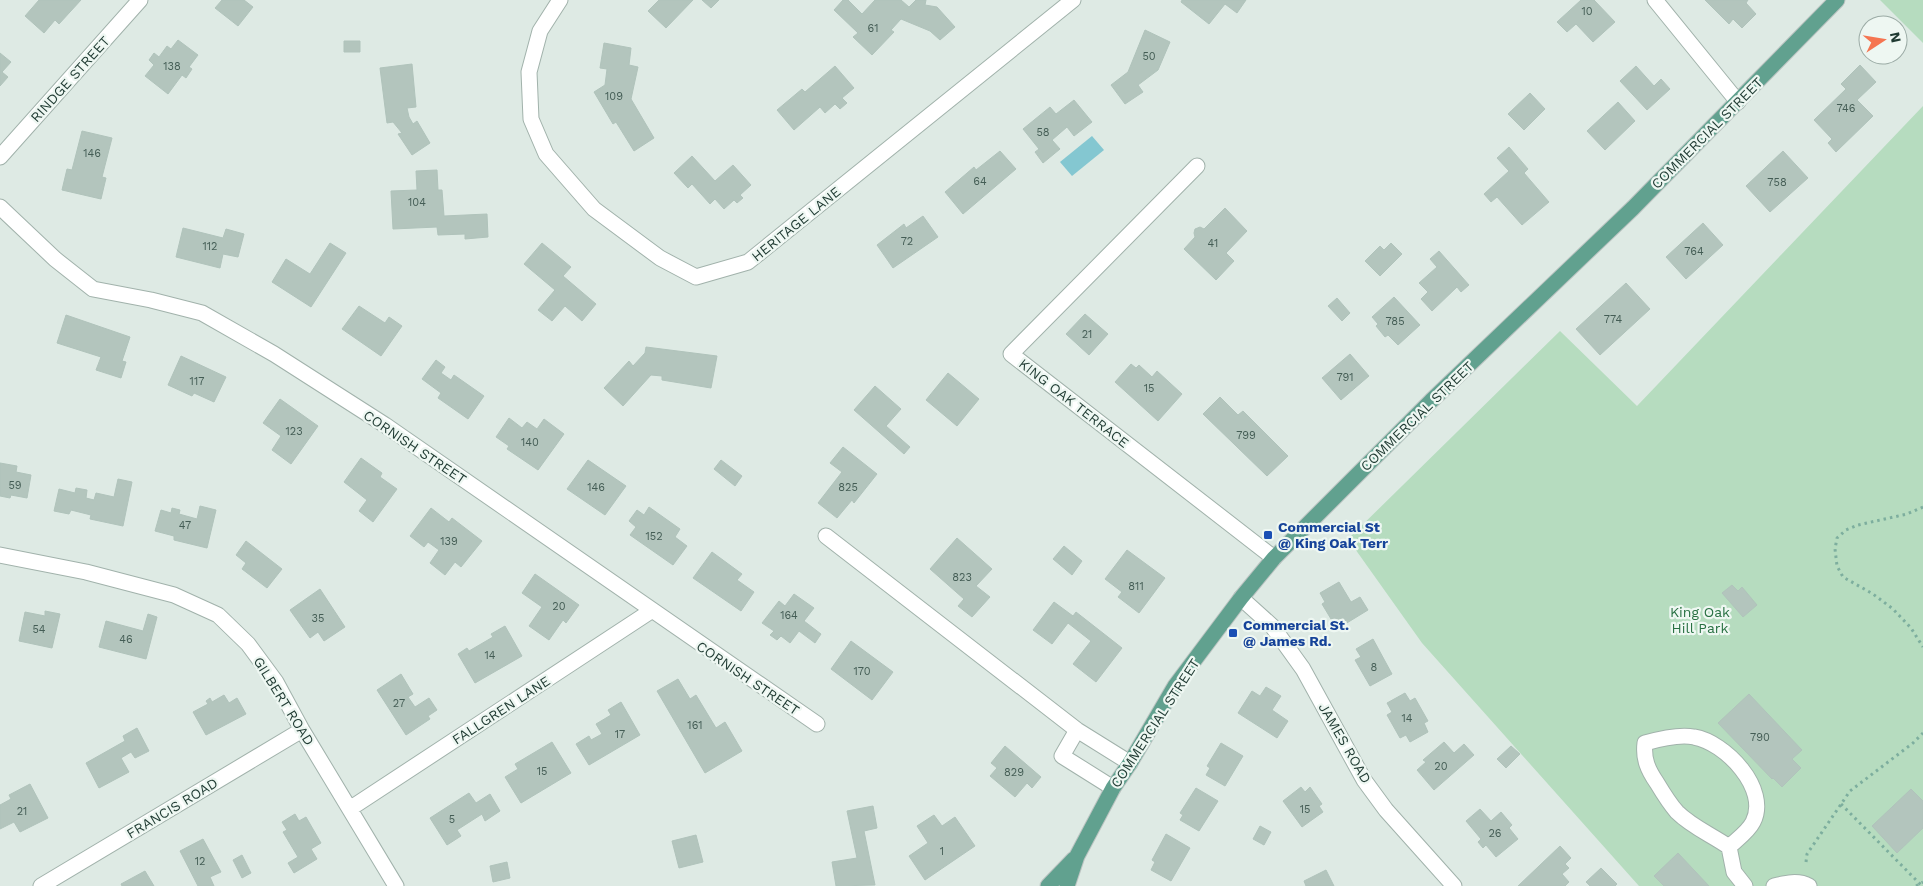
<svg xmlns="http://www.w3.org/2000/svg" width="1923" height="886" viewBox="0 0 1923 886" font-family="'Work Sans',sans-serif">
  <rect width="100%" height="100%" fill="#deeae4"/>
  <!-- green -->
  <path fill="#b6dcbf" d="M1880 0H1923V43Z
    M1923 106V886H1639L1422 643 1348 539 1560 331 1637 406Z"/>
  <!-- water -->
  <path fill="#84c7d1" d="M1092 136 1104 150 1072 176 1060 162Z"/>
  <!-- building -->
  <path fill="#b3c5bd" stroke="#b0c3bb" d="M39 0H81L59 24 55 20 44 33 25 16Z
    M222 0H244L253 7 238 26 215 8Z
    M659 0H693L666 28 648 11Z
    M702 0H719L711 8Z
    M843 0H848L862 14 875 0H901L909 7 916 0H926L925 5 937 7 955 27 940 40 930 31 901 19 891 30 894 32 872 55 853 37 858 33 834 10Z
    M1182 0H1246L1237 13 1225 4 1209 24 1181 2Z
    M1581 0H1594L1615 22 1593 42 1576 24 1567 32 1557 22Z
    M1705 0H1748L1746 3 1756 14 1742 28 1733 19 1729 24Z
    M1145 30 1170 42 1158 70 1138 85 1143 92 1125 104 1111 85 1128 72Z
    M178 40 198 55 189 67 192 69 186 78 182 75 168 94 145 76 154 65 149 60 154 53 159 57 167 46 171 49Z
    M344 41H360V52H344Z
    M604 43 631 48 629 65 638 67 631 99 654 138 634 151 616 122 613 124 594 92 605 85 607 69 600 68Z
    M0 53 11 62 2 72 8 77 0 86Z
    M412 64 416 107 407 108 409 117 413 124 417 121 430 143 412 155 398 134 402 133 393 122 387 123 380 68Z
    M1860 65 1876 82 1857 100 1873 116 1836 152 1828 143 1832 139 1814 120 1846 89 1841 84Z
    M835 66 854 88 842 98 847 103 840 109 835 104 825 113 820 107 794 130 777 110 802 89 805 92Z
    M1636 66 1654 86 1661 79 1670 89 1647 110 1620 81Z
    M1530 93 1545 109 1524 130 1508 114Z
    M1074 100 1092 122 1074 136 1067 127 1052 140 1060 149 1043 163 1035 152 1039 149 1023 129 1050 107 1056 114Z
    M1618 102 1635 121 1605 150 1587 131Z
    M82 131 112 138 102 177 106 178 101 199 62 190 67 169 72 170Z
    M1509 147 1528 169 1524 173 1549 202 1522 225 1497 197 1491 202 1484 194 1509 171 1497 158Z
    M1000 151 1016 169 963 214 945 192 974 167 976 170Z
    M1783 151 1808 178 1770 212 1746 186Z
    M692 156 715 181 733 165 751 185 740 195 743 198 737 203 734 200 724 209 715 199 710 204 692 184 688 188 674 173Z
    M437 170 438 190H442L444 216 487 214 488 237 465 239V234L438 235 437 227 393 229 391 191 417 190 416 171Z
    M1225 208 1247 231 1226 253 1234 261 1216 280 1184 249 1195 237 1194 233 1195 229 1200 227 1204 229Z
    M923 216 938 237 893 268 877 245 904 224 906 228Z
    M1703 223 1723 245 1686 279 1666 257Z
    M183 228 223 238 226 229 244 234 238 257 223 254 220 268 176 257Z
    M330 243 346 253 311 307 272 282 286 259 310 274Z
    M542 243 571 267 563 276 596 304 582 321 565 306 552 321 538 310 555 290 524 264Z
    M1391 243 1402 254 1380 276 1365 261 1380 246 1384 250Z
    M1439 251 1469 285 1461 292 1457 287 1432 311 1421 299 1428 292 1419 283 1437 267 1430 259Z
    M1626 283 1650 309 1600 355 1576 329Z
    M1394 297 1420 325 1398 345 1388 335 1385 337 1376 326 1378 324 1372 317Z
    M1337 298 1350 313 1342 321 1328 306Z
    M359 306 385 323 389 317 402 326 381 356 342 329Z
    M1085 314 1108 334 1089 355 1066 334Z
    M66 315 130 337 122 361 126 362 121 378 96 370 101 357 57 343Z
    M646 347 717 356 711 388 662 380V376L651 375 623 406 604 388 629 361 633 366 645 353Z
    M1350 354 1369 376 1341 400 1322 378Z
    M181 356 226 377 214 402 194 393 192 396 168 385Z
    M436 360 445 367 441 373 451 380 454 375 484 396 468 419 438 398 441 393 422 379Z
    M1131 364 1136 368 1139 365 1152 377 1157 371 1182 394 1158 421 1115 382Z
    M948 373 979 399 957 426 926 400Z
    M875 386 901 409 886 426 910 447 904 454 854 410Z
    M1220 397 1238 415 1243 411 1288 456 1267 476 1203 414Z
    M280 399 318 426 291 464 272 450 281 436 263 423Z
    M509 418 522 428 527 422 537 429 544 419 564 434 538 470 507 449 509 446 496 437Z
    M843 447 877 474 854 503 852 500 837 518 818 503 842 472 830 463Z
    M361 458 382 473 380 477 397 489 373 522 359 511 367 500 344 482Z
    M588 460 626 486 605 515 567 489Z
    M721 460 742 476 735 486 714 469Z
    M0 463 17 466 16 472 31 475 27 498 11 495 10 498 0 496Z
    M118 479 132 482 123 526 90 519 91 515 71 510 69 514 54 511 59 489 75 493 76 488 87 490 86 498 94 500 96 493 114 497Z
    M200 506 216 510 207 548 174 540V536L155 531 161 510 171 513 172 508 180 510 179 514 197 519Z
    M649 507 680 529 675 537 687 546 673 565 630 535 636 527 629 521 637 510 644 515Z
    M431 508 449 522 452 518 482 541 461 567 455 562 445 575 430 563 439 550 428 542 424 547 410 536Z
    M957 538 992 569 976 586 990 597 972 617 958 606 964 599 930 569Z
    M246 541 282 569 267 588 242 569 246 563 236 555Z
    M1064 546 1082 561 1072 575 1053 559Z
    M1127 550 1165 578 1139 613 1118 597 1122 592 1105 579Z
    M712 552 742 574 737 580 754 592 741 611 693 578Z
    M535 574 579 605 566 623 563 620 549 640 529 626 542 607 522 593Z
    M1339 582 1351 602 1360 597 1368 610 1337 629 1322 604 1325 602 1320 593Z
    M1732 585 1738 591 1742 587 1757 605 1743 617 1722 593Z
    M320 589 345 627 324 641 318 632 310 638 290 610Z
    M794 594 814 608 804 621 821 634 815 643 799 631 790 643 781 636 777 640 770 635 774 631 762 623 779 601 785 606Z
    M1054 602 1073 616 1076 612 1122 648 1096 682 1073 664 1091 641 1068 623 1052 644 1033 630Z
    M45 611 60 614 52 648 19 641 25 612 45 616Z
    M148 614 157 617 146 659 99 647 106 621 143 631Z
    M505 626 522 656 475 683 458 654 467 648 469 651 493 637 491 634Z
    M1373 639 1392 674 1370 686 1355 660 1361 657 1356 649Z
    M851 641 893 672 872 700 831 669Z
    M401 674 413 694 408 697 415 707 429 698 437 710 428 716 430 719 406 735 377 690Z
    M678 679 690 699 696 695 716 728 725 722 742 751 705 773 657 691Z
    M1266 687 1281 696 1272 710 1288 721 1277 738 1238 713 1252 691 1260 696Z
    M1405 693 1410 701 1415 698 1428 721 1424 723 1428 732 1410 742 1406 735 1400 738 1387 715 1392 712 1387 703Z
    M1749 694 1802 750 1792 759 1801 768 1782 787 1773 778 1772 779 1718 723Z
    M224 695 229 703 237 698 246 714 206 735 193 712 208 704 206 701 210 698 212 702Z
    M621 702 640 735 589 765 576 744 589 736 591 740 602 734 596 724 611 715 608 710Z
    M137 728 149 751 135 758 131 752 121 758 129 772 99 788 86 763 125 741 123 736Z
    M552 742 571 773 521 803 505 777 518 769 515 764Z
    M1444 742 1454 753 1464 744 1474 755 1434 790 1417 770 1426 762 1423 760Z
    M1221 743 1243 756 1225 786 1206 775 1210 768 1207 766Z
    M1005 746 1041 777 1032 788 1027 783 1015 797 990 776 997 768 991 763Z
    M1511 746 1520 754 1506 768 1497 759Z
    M30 784 48 818 20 832 14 822 0 829V805L11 799 9 795Z
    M1301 787 1305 792 1310 787 1322 804 1319 806 1323 812 1302 827 1283 801Z
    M1196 788 1218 801 1199 831 1180 820 1183 815 1180 813Z
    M1911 789 1923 801V828L1897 853 1872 826Z
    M469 793 476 803 490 794 500 811 485 821 482 814 457 830 461 836 447 845 430 818Z
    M873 806 877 828 864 831 875 885 836 886 832 862 857 858 847 811Z
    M1480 809 1491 821 1501 812 1512 825 1509 828 1518 839 1496 857 1486 845 1483 848 1478 842 1481 839 1466 821Z
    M295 814 299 821 306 817 321 843 311 849 317 859 294 873 288 863 298 857 283 832 287 830 282 822Z
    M934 815 942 826 955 817 975 846 925 880 909 856 928 843 917 826Z
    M1260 826 1271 832 1264 845 1253 839Z
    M1166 834 1190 848 1171 881 1151 870 1155 862 1152 860Z
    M696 835 703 862 679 868 672 841Z
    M203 839 221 872 210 877 214 886H198L180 851Z
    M1560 846 1571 858 1565 864 1569 868 1562 874 1569 882 1565 886H1518Z
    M1678 853 1709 886H1664L1654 876Z
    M242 855 251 873 242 878 233 860Z
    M507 862 510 878 493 882 490 866Z
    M1601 868 1617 884 1615 886H1590L1586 882Z
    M1326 870 1334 886H1306L1304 881Z
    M145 871 154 886H122L121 884Z"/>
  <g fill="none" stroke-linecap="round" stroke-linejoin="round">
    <defs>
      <path id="minor" d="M560 0 540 31 529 72 531 119 546 154 594 209 660 258 696 277 748 262 1073 0
        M1655 0 1738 102
        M0 157 140 0
        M1197 166 1011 354 1274 558
        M0 207 55 259 93 289 151 300 202 313 274 354 385 425 817 724
        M826 536 1077 730 1130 763
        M0 555 86 572 174 595 218 615 248 644 276 682 302 730 396 886
        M1241 598 1272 626 1303 669 1364 780 1386 810 1454 886
        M1077 730 1062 756 1113 788
        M351 808 651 611
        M1729 847C1736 840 1748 832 1753 822 1770 789 1725 742 1694 737 1679 734 1659 739 1645 743 1643 759 1648 770 1657 783 1663 793 1669 803 1677 812 1692 827 1712 835 1729 847L1734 872 1745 886
        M41 886 302 730
        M1774 886C1786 883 1798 880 1809 886"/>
      <path id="major" d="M1048 886 1074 859
        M1067 886 1077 856 1113 788 1130 763 1175 686 1241 598 1274 558 1431 401 1633 208 1837 0"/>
    </defs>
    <!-- minor casing -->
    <use href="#minor" stroke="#a1b2ab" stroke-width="17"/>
    <!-- major casing -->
    <use href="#major" stroke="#bcc4c2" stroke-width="17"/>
    <!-- path -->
    <path stroke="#7dae9e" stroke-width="3" stroke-dasharray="2.5 4" stroke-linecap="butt" d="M1923 507 1907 514 1858 525 1846 530 1837 538 1835 549 1837 566 1843 577 1873 594 1893 609 1911 628 1923 647
      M1841 804 1922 886
      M1806 862 1807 854 1850 791 1913 743 1923 733
      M1916 886 1923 882"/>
    <!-- minor -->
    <use href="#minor" stroke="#fff" stroke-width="15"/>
    <!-- major -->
    <use href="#major" stroke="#61a18f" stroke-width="15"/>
  </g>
  <!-- markers -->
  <g fill="#1a4fb4" stroke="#eef7f2" stroke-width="2">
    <rect x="1263" y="530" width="10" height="10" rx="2.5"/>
    <rect x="1228" y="628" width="10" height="10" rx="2.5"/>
  </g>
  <g text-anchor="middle" stroke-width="4.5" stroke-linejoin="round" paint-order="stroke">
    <!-- number labels -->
    <g font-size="11" fill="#445d55">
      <text x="1587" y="15">10</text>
      <text x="873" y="32">61</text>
      <text x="1149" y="60">50</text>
      <text x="172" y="70">138</text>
      <text x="614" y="100">109</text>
      <text x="1846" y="112">746</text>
      <text x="1043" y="136">58</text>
      <text x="92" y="157">146</text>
      <text x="980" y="185">64</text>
      <text x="1777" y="186">758</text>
      <text x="417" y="206">104</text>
      <text x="907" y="245">72</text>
      <text x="1213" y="247">41</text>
      <text x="210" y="250">112</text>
      <text x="1694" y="255">764</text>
      <text x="1613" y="323">774</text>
      <text x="1395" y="325">785</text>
      <text x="1087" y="338">21</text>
      <text x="1345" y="381">791</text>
      <text x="197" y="385">117</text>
      <text x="1149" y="392">15</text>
      <text x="294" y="435">123</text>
      <text x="1246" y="439">799</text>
      <text x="530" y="446">140</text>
      <text x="15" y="489">59</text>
      <text x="596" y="491">146</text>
      <text x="848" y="491">825</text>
      <text x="185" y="529">47</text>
      <text x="654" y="540">152</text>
      <text x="449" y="545">139</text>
      <text x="962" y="581">823</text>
      <text x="1136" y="590">811</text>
      <text x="559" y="610">20</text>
      <text x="789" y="619">164</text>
      <text x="318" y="622">35</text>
      <text x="39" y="633">54</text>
      <text x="126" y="643">46</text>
      <text x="490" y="659">14</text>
      <text x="1374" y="671">8</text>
      <text x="862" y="675">170</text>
      <text x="399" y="707">27</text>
      <text x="1407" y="722">14</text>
      <text x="695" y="729">161</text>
      <text x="620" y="738">17</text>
      <text x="1760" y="741">790</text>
      <text x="1441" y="770">20</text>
      <text x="542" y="775">15</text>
      <text x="1014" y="776">829</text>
      <text x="1305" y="813">15</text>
      <text x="22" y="815">21</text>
      <text x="452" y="823">5</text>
      <text x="1495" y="837">26</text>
      <text x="942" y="855">1</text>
      <text x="200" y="865">12</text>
    </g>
    <!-- street labels -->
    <g font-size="14" fill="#1f3a32" stroke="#eef7f2">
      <text transform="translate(70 79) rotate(-48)" y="5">RINDGE STREET</text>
      <text transform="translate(1707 133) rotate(-45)" y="5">COMMERCIAL STREET</text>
      <text transform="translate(796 224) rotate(-39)" y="5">HERITAGE LANE</text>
      <text transform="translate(1074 403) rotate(38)" y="5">KING OAK TERRACE</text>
      <text transform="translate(1417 416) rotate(-44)" y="5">COMMERCIAL STREET</text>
      <text transform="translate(415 447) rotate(34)" y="5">CORNISH STREET</text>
      <text transform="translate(748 678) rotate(34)" y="5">CORNISH STREET</text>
      <text transform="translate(284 701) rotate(58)" y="5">GILBERT ROAD</text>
      <text transform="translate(501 710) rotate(-33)" y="5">FALLGREN LANE</text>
      <text transform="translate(1155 723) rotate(-57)" y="5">COMMERCIAL STREET</text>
      <text transform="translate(1345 743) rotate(60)" y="5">JAMES ROAD</text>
      <text transform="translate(172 808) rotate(-31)" y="5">FRANCIS ROAD</text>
    </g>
    <!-- transit labels -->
    <g font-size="14" font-weight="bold" fill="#164399" stroke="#eef7f2" text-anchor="start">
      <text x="1278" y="532">Commercial St<tspan x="1278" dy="16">@ King Oak Terr</tspan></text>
      <text x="1243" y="630">Commercial St.<tspan x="1243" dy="16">@ James Rd.</tspan></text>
    </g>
    <!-- park labels -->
    <g font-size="14" fill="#297143" stroke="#eef7f2">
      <text x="1700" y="617">King Oak<tspan x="1700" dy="16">Hill Park</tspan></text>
    </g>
  </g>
  <!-- north arrow -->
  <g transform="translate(1883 40) rotate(78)"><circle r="24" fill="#eef7f2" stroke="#9baba5"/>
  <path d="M0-4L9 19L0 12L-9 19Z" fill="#f57551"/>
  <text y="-8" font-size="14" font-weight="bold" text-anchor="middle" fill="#1f3a32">N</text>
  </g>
</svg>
